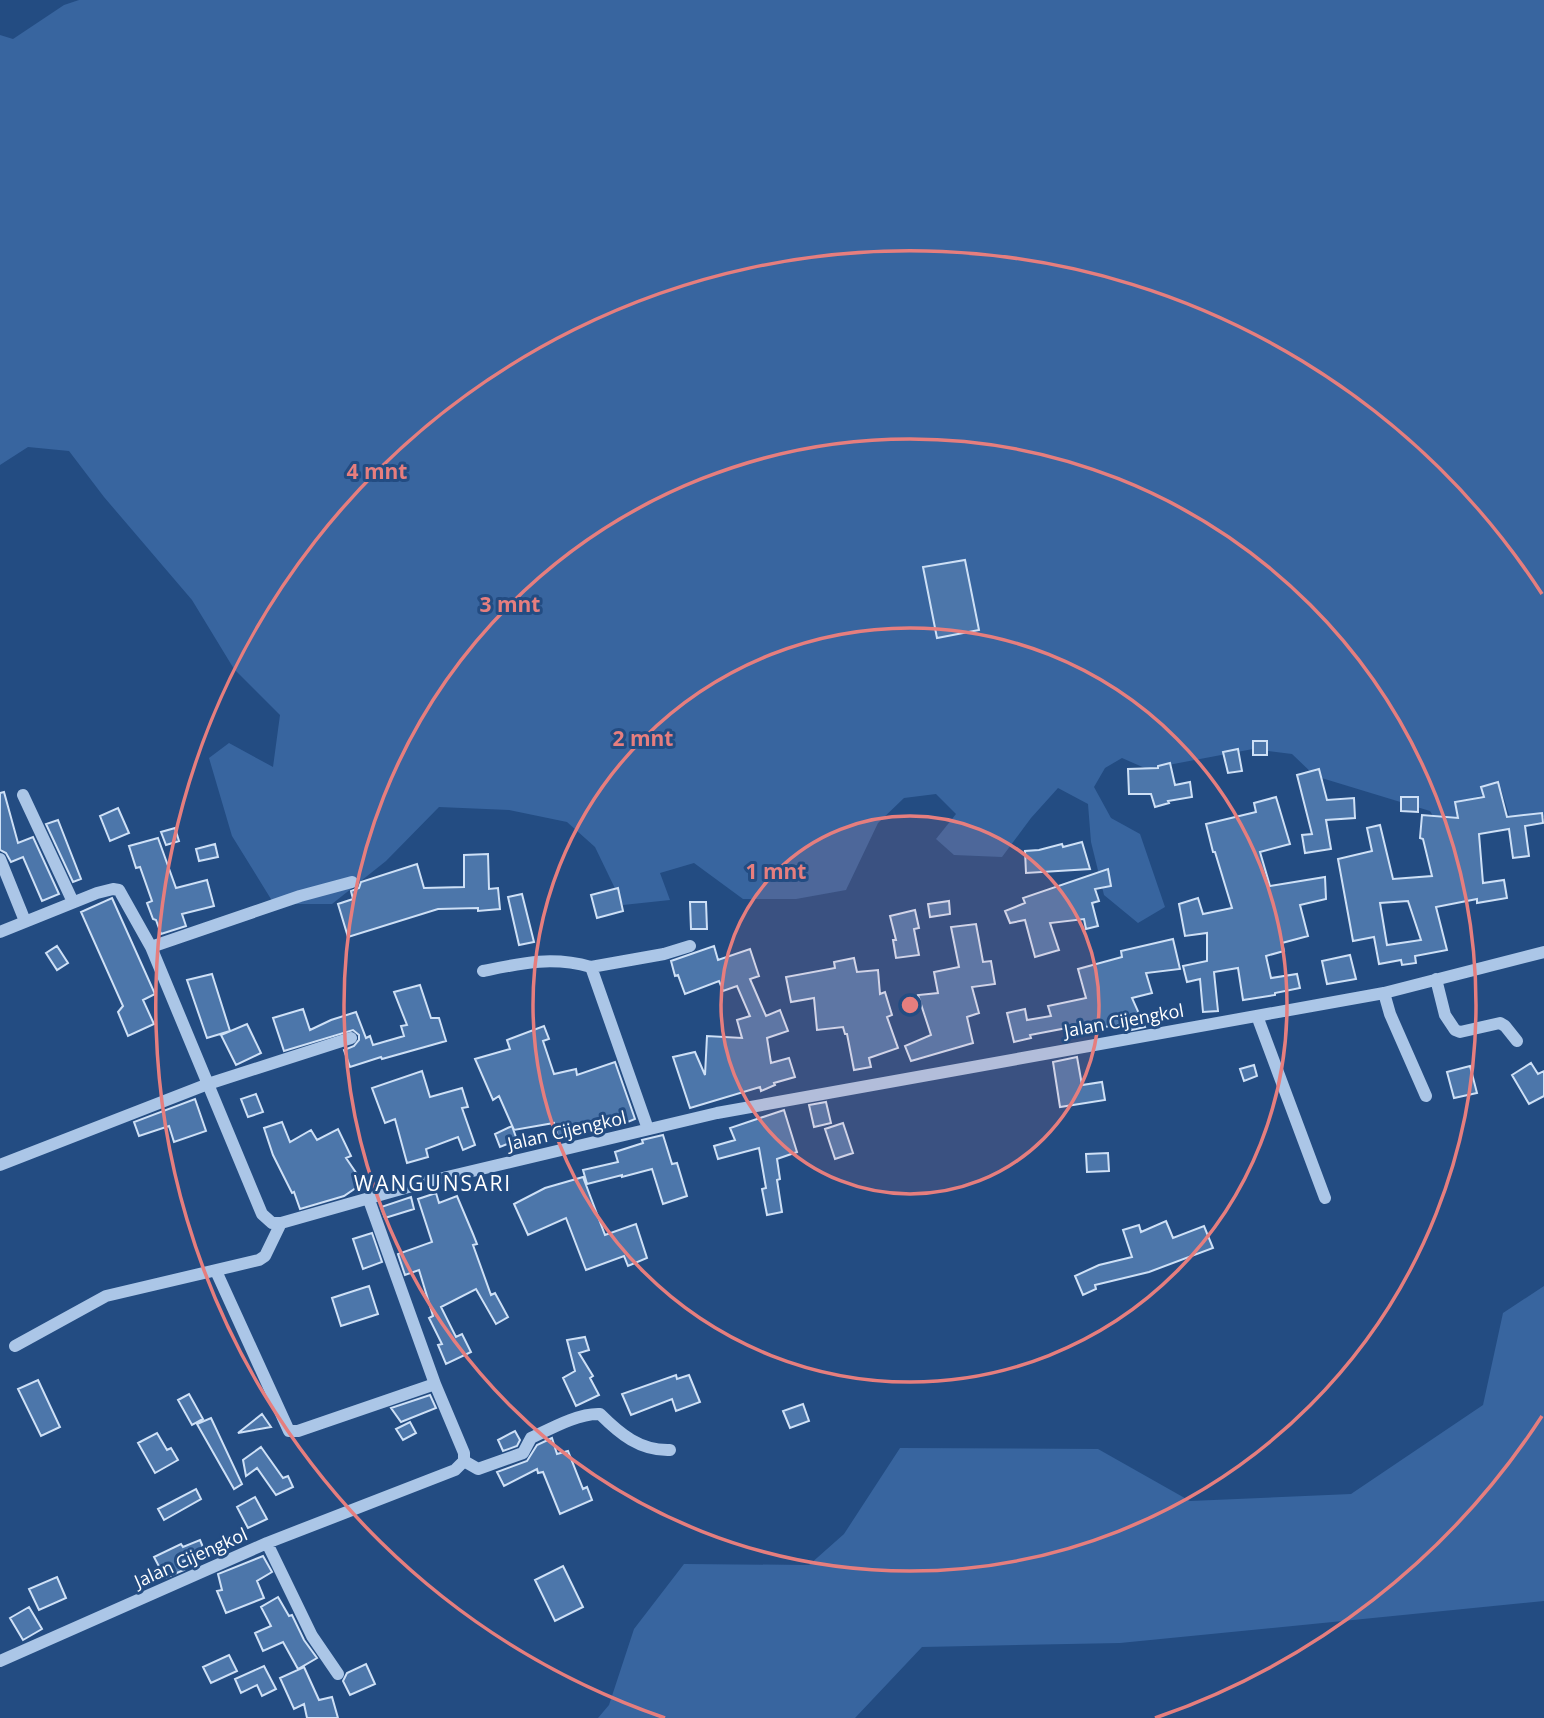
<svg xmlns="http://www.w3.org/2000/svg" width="1544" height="1718" viewBox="0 0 1544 1718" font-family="'Open Sans',sans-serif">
  <rect width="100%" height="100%" fill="#234c82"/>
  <!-- green -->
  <path fill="#38659f" d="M79 0H1544V817L1512 824 1501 789 1465 801 1464 832 1446 837 1430 811 1315 776 1292 754 1253 749 1147 769 1122 758 1105 768 1094 787 1111 818 1140 834 1165 907 1138 923 1104 895 1091 842 1088 804 1058 788 1031 818 1002 857 954 855 936 839 956 814 936 794 904 798 878 823 846 890 796 899H743L694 863 660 873 670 900 623 905 595 847 567 822 509 810 439 807 386 861 332 904H274L232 836 209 758 229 743 273 767 280 715 234 669 192 600 104 497 69 451 28 447 0 465V35L13 39 64 5Z
    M1544 1286V1601L1120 1643 922 1647 855 1718H598L609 1705 634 1629 684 1564 809 1565 844 1534 900 1448 1098 1449 1190 1501 1351 1494 1483 1405 1503 1313Z"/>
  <!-- building -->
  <path fill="#4c76aa" stroke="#cee0f6" stroke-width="2" fill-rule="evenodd" d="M965 560 979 630 937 638 923 567Z
    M1253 741H1267V755H1253Z
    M1238 749 1242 771 1228 773 1223 752Z
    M1170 763 1175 785 1190 782 1192 797 1168 801 1169 803 1155 807 1151 794H1129L1128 769 1158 768V766Z
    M1319 769 1327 800 1354 798 1355 818 1326 820 1331 849 1305 853 1302 835 1312 834 1297 775Z
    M1498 782 1507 817 1542 813 1543 823 1525 826 1529 856 1513 858 1509 829 1479 834 1483 883 1504 880 1507 898 1477 903V899L1436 907 1447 950 1415 956 1416 963 1402 965 1401 960 1379 964 1374 937 1353 941 1338 859 1372 851 1367 828 1380 825 1393 879 1432 876 1423 839 1420 838 1422 815 1458 818 1455 802 1484 797 1481 787ZM1408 901 1421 940 1387 945 1380 903Z
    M4 792 18 843 33 837 59 894 42 901 23 857 11 862 6 853 0 850V793Z
    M1276 797 1290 844 1260 852 1270 886 1325 877 1326 899 1300 905 1308 936 1282 943 1284 951 1266 956 1271 978 1297 974 1300 988 1275 993V995L1243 1000 1238 968 1214 972 1218 1011 1203 1012 1200 979 1187 982 1183 966 1207 961V933L1185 936 1179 904 1198 898 1203 914 1232 908 1215 852H1213L1206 824 1256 812 1254 803Z
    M1401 797H1418V812L1401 811Z
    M118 808 129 833 110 841 100 816Z
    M58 820 81 879 73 882 46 824Z
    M175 828 179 841 166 845 161 832Z
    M158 838 176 888 207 880 214 906 182 914 186 926 161 934 156 920 153 919 147 903 152 901 140 867 136 868 129 846Z
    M1082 842 1090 869 1026 873 1025 851 1039 850 1062 844 1063 847Z
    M215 844 218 857 199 861 196 849Z
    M488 854 489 889 498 888 500 909 478 911V908L438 909 348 937 338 904 353 899 351 891 359 888 361 882 417 864 424 888 464 887V855Z
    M1108 869 1111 886 1095 889 1099 901 1092 903 1098 926 1086 929 1084 919 1050 923 1059 950 1035 957 1025 920 1010 923 1005 911 1025 903 1023 898Z
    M618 888 623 911 597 918 591 895Z
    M522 894 534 942 519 945 508 897Z
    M112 898 155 994 143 1000 154 1024 128 1036 118 1012 123 1006 81 912Z
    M949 901 950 914 930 917 928 904Z
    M690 902H706L707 929H691Z
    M915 910 919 928 914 929 919 955 896 958 893 940H896L890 916Z
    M976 924 983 962 991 961 995 984 972 987 979 1013 967 1017 973 1043 911 1061 905 1046 931 1035 918 995 938 993 934 972 959 967 951 927Z
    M1173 939 1180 969 1146 973 1152 993 1132 998 1145 1027 1131 1030 1128 1023 1068 1033 1067 1028 1030 1035 1031 1038 1014 1042 1007 1013 1025 1009 1027 1020 1051 1016 1048 1006 1086 998 1078 969 1122 957 1121 951Z
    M57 946 68 963 57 970 46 953Z
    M714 946 718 960 750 949 759 976 750 979 766 1016 780 1010 788 1031 767 1038 771 1063 789 1058 795 1077 774 1083 775 1085 761 1091 760 1087 690 1108 673 1057 695 1052 705 1075 707 1036 742 1038 737 1020 750 1016 737 986 723 991 719 981 685 994 678 975 675 976 671 961Z
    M1350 955 1356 979 1327 984 1322 961Z
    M854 958 857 972 878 970 880 994 885 992 892 1015 887 1017 898 1048 869 1058 871 1067 854 1070 847 1034H845L843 1027 817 1030 814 998 791 1002 786 977 835 968 834 962Z
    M212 974 230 1031 207 1038 187 980Z
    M420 985 431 1018H439L446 1041 382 1059 381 1057 350 1067 344 1050 354 1046 359 1040V1035L353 1030 284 1051 273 1018 303 1009 310 1030 331 1020 356 1012 366 1038 370 1036 373 1045 404 1036 401 1026 407 1025 394 992Z
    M247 1024 261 1053 236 1065 221 1035Z
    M544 1026 549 1039 543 1041 554 1074 576 1069 577 1075 615 1062 635 1119 623 1124 621 1119 589 1128 590 1131 558 1137 554 1123 514 1130 499 1096 493 1100 475 1059 510 1049 507 1040Z
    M1077 1057 1082 1085 1102 1082 1105 1100 1060 1107 1053 1062Z
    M1531 1063 1538 1074 1544 1071V1096L1529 1104 1512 1075Z
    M1254 1065 1257 1076 1244 1081 1240 1069Z
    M1470 1066 1477 1093 1454 1098 1447 1072Z
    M422 1071 430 1097 462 1088 468 1107 462 1108 475 1145 463 1150 458 1137 426 1149 428 1157 407 1163 395 1119 385 1123 372 1088Z
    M256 1094 263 1112 248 1117 241 1099Z
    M195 1099 206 1131 174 1142 169 1126 139 1136 134 1122Z
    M826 1102 831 1123 814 1127 809 1105Z
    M784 1110 797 1152 777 1159 780 1179 777 1180 782 1212 767 1215 762 1189 766 1188 759 1148 718 1159 714 1146 735 1140 730 1128Z
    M282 1122 290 1142 311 1130 317 1140 338 1129 351 1156 346 1158 363 1183 344 1196 300 1209 294 1192 292 1193 273 1155 264 1128Z
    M843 1123 853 1153 835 1159 825 1129Z
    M512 1126 517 1140 500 1147 495 1134Z
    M663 1135 672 1164 677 1163 687 1196 663 1204 652 1169 622 1177V1175L587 1184 583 1170 618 1162 615 1152 643 1143 642 1140Z
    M1108 1153 1109 1171 1087 1172 1086 1154Z
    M583 1177 605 1235 636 1224 647 1258 628 1266 624 1256 586 1270 566 1218 528 1235 514 1204 545 1188Z
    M436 1193 439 1203 457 1196 473 1234 477 1244 473 1245 491 1295 495 1293 508 1317 496 1324 476 1289 441 1307 456 1337 462 1334 471 1352 446 1364 438 1345 442 1344 429 1318 433 1316 419 1270 405 1275 398 1254 432 1242 418 1199Z
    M411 1197 414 1209 385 1218 381 1207Z
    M1166 1221 1173 1238 1204 1226 1213 1248 1149 1272 1095 1285 1096 1289 1083 1295 1075 1276 1099 1265 1132 1257 1123 1230 1139 1225 1141 1232Z
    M372 1233 382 1262 363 1269 353 1239Z
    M369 1286 378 1314 341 1326 332 1298Z
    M585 1337 589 1350 579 1353 593 1376 590 1378 599 1395 576 1406 563 1378 575 1371 567 1340Z
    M676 1375 677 1379 689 1375 700 1402 676 1411 672 1399 631 1415 622 1394Z
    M38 1380 60 1427 41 1436 18 1389Z
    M189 1394 203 1419 192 1425 178 1400Z
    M430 1395 436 1408 401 1422 391 1408Z
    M803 1404 809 1421 790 1428 783 1411Z
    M262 1414 271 1427 238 1433Z
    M211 1418 242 1484 234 1489 197 1424Z
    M410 1422 416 1433 403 1440 396 1429Z
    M515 1431 520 1440 517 1446 503 1451 498 1440Z
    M157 1433 167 1450 171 1448 178 1460 155 1473 138 1443Z
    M552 1438 557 1454 568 1451 583 1489 587 1487 592 1500 560 1514 543 1472 538 1473 537 1469 504 1486 497 1472 527 1461 537 1445Z
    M261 1447 283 1478 288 1476 293 1487 276 1495 257 1468 246 1476 243 1460Z
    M196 1489 201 1499 164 1520 158 1509Z
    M255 1497 267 1519 248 1528 237 1507Z
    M200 1540 205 1552 180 1563 184 1570 165 1578 154 1557 181 1544 183 1547Z
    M263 1556 272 1572 257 1581 264 1598 226 1613 217 1591 222 1590 218 1574Z
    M563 1566 583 1607 555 1621 535 1580Z
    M57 1577 66 1598 39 1610 29 1589Z
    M278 1597 289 1616 292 1615 304 1640 317 1658 298 1669 283 1642 263 1651 255 1633 271 1626 261 1607Z
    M29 1607 42 1629 23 1640 10 1618Z
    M229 1655 237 1671 211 1683 203 1667Z
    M366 1664 375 1684 350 1695 343 1681 347 1673Z
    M264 1666 276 1689 262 1696 257 1685 241 1693 235 1679Z
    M304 1667 319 1700 332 1697 338 1718H307L304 1704 294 1709 280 1678Z"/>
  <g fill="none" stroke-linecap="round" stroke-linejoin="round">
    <!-- minor -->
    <path stroke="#abc6e7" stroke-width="12" d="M23 795 73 902
      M0 859 25 921
      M0 932 97 893 113 889 119 890 151 947 262 1214 272 1223H281L426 1182 717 1113 1384 993 1544 952
      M151 947 300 896 352 882
      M483 971C522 963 552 956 591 967
      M1436 979 1445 1015 1455 1030 1460 1032 1500 1023 1505 1026 1517 1041
      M1384 993 1390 1014 1426 1096
      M1257 1016 1325 1198
      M648 1129 591 967 664 954 690 946
      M0 1165 208 1084 351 1038
      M216 1271 289 1431H298L435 1384
      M15 1346 106 1296 259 1260 265 1256 281 1223
      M464 1461 478 1469 523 1453 531 1438C550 1429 578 1413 600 1414 620 1434 640 1451 670 1450
      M267 1543 312 1636 338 1674
      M0 1661 267 1543 455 1470 464 1461V1453L435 1384 369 1200"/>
  </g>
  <!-- distance rings -->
  <circle cx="910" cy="1005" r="189" fill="#e67e7e" fill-opacity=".12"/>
  <g fill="none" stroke="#e67e7e" stroke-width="3.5">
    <circle cx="910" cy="1005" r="189"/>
    <circle cx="910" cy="1005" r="377"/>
    <circle cx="910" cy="1005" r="566"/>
    <path d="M1542 1416A754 754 0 0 1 1155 1718M665 1718A754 754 0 1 1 1542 594"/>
  </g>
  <g text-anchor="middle" stroke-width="6" stroke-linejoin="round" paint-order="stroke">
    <!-- street labels -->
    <g font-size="18" fill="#fff" stroke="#234c82">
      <text transform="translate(1124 1021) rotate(-10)" y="6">Jalan Cijengkol</text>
      <text transform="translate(567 1131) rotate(-13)" y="6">Jalan Cijengkol</text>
      <text transform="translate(191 1558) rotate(-24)" y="6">Jalan Cijengkol</text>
    </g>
    <!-- quarter labels -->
    <g font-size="21" letter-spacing="2" fill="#fff" stroke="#234c82">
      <text x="433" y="1191">WANGUNSARI</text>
    </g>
  </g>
  <circle cx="910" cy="1005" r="10" fill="#e67e7e" stroke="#234c82" stroke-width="3.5"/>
  <g font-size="21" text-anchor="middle" font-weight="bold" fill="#e67e7e" stroke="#234c82" stroke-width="6" stroke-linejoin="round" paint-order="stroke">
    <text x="377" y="479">4 mnt</text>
    <text x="510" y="612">3 mnt</text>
    <text x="643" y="746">2 mnt</text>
    <text x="776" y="879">1 mnt</text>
  </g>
</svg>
